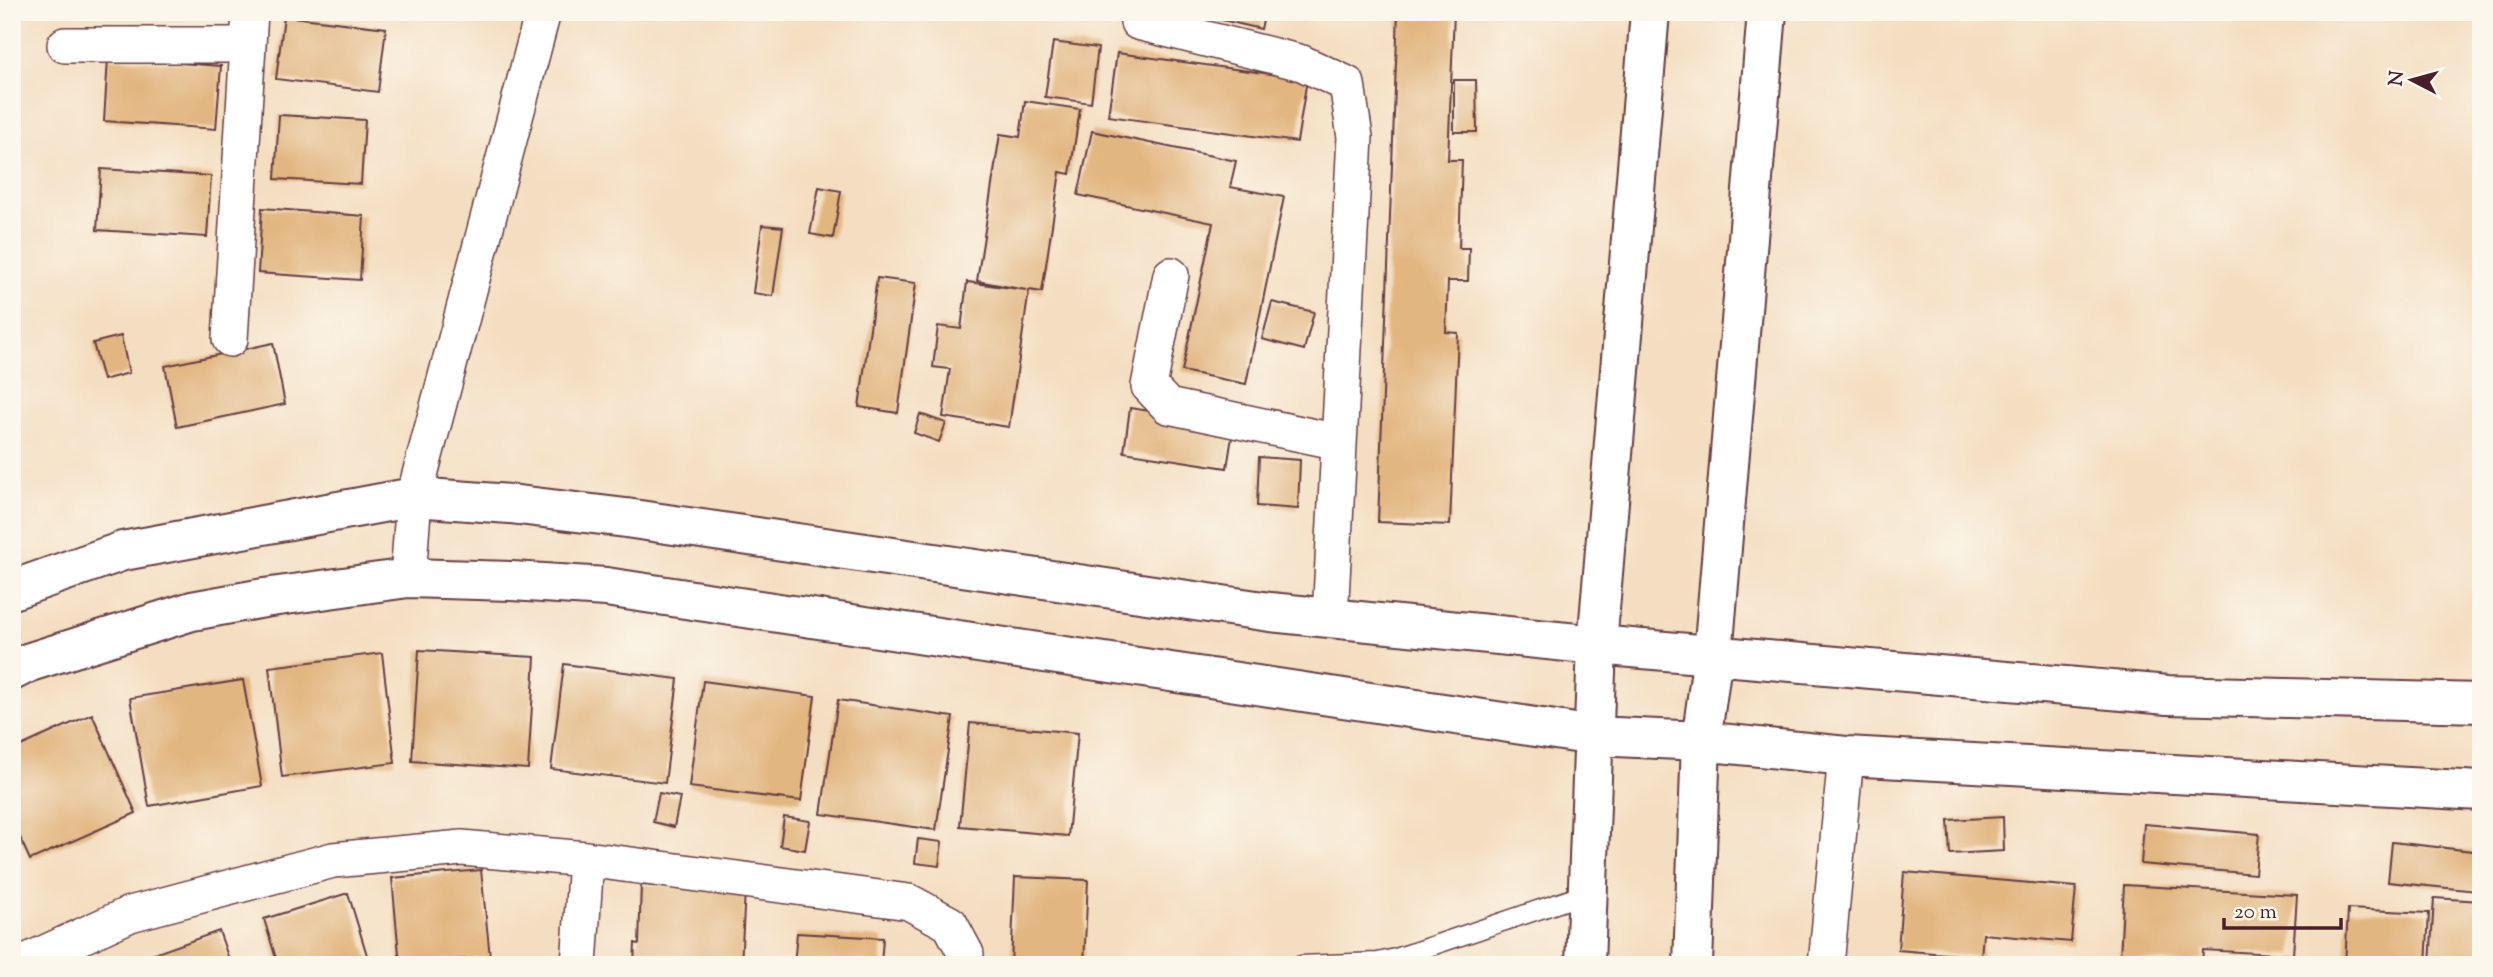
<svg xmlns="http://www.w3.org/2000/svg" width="2493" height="977" viewBox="0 0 2493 977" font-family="'Sorts Mill Goudy',serif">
  <rect width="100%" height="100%" fill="#fbf7ec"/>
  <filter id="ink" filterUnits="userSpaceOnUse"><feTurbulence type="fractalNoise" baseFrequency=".0143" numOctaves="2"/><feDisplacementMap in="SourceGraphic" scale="14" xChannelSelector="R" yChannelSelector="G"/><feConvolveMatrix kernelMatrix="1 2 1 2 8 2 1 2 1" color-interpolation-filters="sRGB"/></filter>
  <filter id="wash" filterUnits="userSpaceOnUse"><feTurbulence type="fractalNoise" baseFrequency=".00686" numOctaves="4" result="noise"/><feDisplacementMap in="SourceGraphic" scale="28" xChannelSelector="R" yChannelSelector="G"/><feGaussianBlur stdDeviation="1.57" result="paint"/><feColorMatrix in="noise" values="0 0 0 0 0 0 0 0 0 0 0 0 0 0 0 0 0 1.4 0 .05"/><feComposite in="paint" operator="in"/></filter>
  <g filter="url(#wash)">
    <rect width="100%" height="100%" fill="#f4dec1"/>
    <g id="blocks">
      <!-- building -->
      <path fill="#e2b680" d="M1188 12H1265L1261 29Z
        M1297 12H1324L1323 19Z
        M1398 12H1454L1448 160H1462L1459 248H1469L1468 281H1448L1446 332 1458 333 1450 525 1378 522Z
        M284 16 386 28 378 92 276 79Z
        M1053 42 1098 48 1091 103 1045 97Z
        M1117 53 1307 79 1297 142 1108 116Z
        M108 58 221 66 216 129 104 121Z
        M1454 80H1476L1477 132H1454Z
        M1025 101 1080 109 1070 174 1060 172 1042 292 1029 290 1009 427 943 417 950 369 933 367 938 326 961 329 967 282 1026 290 977 281 1000 134 1020 137Z
        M279 115 365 120 361 184 275 179Z
        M1092 131 1236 161 1230 187 1284 197 1246 384 1182 371 1213 223 1078 195Z
        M101 169 211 176 207 237 97 230Z
        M819 187 841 191 833 238 810 234Z
        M262 208 364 216 360 280 258 273Z
        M762 225 783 227 773 296 753 293Z
        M877 278 916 283 898 413 859 407Z
        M1272 302 1314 312 1304 350 1262 339Z
        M121 336 129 373 103 380 93 343Z
        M273 343 285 404 177 427 165 366Z
        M1130 408 1234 424 1227 468 1124 452Z
        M920 414 946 423 939 442 914 433Z
        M1259 457 1300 460 1298 509 1257 506Z
        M419 650 535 657 528 769 412 761Z
        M382 653 395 763 282 777 269 667Z
        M564 664 678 679 665 783 551 769Z
        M243 680 262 786 149 806 130 698Z
        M703 681 815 696 801 801 689 787Z
        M838 700 953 717 936 830 821 814Z
        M92 714 136 813 30 860 12 820V750Z
        M970 723 1078 733 1068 836 960 826Z
        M659 793 680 797 674 827 653 822Z
        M784 817 810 821 805 850 780 846Z
        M2003 817 2004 851 1950 854 1948 820Z
        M2144 824 2259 834 2255 874 2141 864Z
        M918 839 942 842 939 866 915 863Z
        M2392 842 2481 852 2477 891 2388 882Z
        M481 870 490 957 400 965 392 878Z
        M1904 872 2076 887 2071 942 1983 934 1981 957 1898 950Z
        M1015 877 1088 880 1084 965H1011Z
        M641 885 745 889 741 965H634L635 943 639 944Z
        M2124 885 2297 895 2293 955 2203 950 2202 964 2120 958Z
        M348 893 370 965H278L264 919Z
        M2434 898 2481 901V965H2430Z
        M2348 909 2429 913 2426 965H2345Z
        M219 931 231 965H139L137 960Z
        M797 933 883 938 881 965H794Z"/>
    </g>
  </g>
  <g filter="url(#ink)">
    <use href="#blocks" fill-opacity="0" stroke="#643c42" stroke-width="2"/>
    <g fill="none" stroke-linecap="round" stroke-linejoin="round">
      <defs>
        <path id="service" d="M1301 965 1378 962 1396 958 1588 893"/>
        <path id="minor" d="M1138 22 1302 63 1347 84 1355 137 1330 618
          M65 45H248L250 12
          M1171 275 1149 386 1168 406 1339 442
          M230 339 248 45
          M408 578 414 497 543 12
          M586 859 909 902 950 924 966 954V965
          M19 965 130 914 333 860 462 848 586 859 579 965
          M1826 965 1846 756"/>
        <path id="tertiary" d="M12 590 123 551 414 497 510 504 626 518 1270 612 1597 645 2168 695 2481 703
          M12 671 30 662 192 611 264 598 408 578 512 581 606 587 1595 736 1701 741 1846 756 2481 791
          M1585 965 1597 645 1650 12
          M1693 965 1701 741 1713 655 1767 12"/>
      </defs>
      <!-- service casing -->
      <use href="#service" stroke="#643c42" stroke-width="21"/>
      <!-- minor casing -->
      <use href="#minor" stroke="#643c42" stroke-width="38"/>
      <!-- tertiary casing -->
      <use href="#tertiary" stroke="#643c42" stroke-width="42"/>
      <!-- service -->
      <use href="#service" stroke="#fff" stroke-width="18"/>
      <!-- minor -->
      <use href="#minor" stroke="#fff" stroke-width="35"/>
      <!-- tertiary -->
      <use href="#tertiary" stroke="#fff" stroke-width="38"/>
    </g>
  </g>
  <!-- margin -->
  <rect width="2493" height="977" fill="none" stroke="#fbf7ec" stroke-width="42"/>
  <!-- north arrow -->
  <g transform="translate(2412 80) rotate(276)" stroke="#fbf7ec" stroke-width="5" paint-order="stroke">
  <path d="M0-5L12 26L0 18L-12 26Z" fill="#4a1f2b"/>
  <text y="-10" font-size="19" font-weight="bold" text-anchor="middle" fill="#4a1f2b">N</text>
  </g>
  <!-- scale -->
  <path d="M2224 918v10h117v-10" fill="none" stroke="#4a1f2b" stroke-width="3.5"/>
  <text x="2234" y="918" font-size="21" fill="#4a1f2b" stroke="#fbf7ec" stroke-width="5" paint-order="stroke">20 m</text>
</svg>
